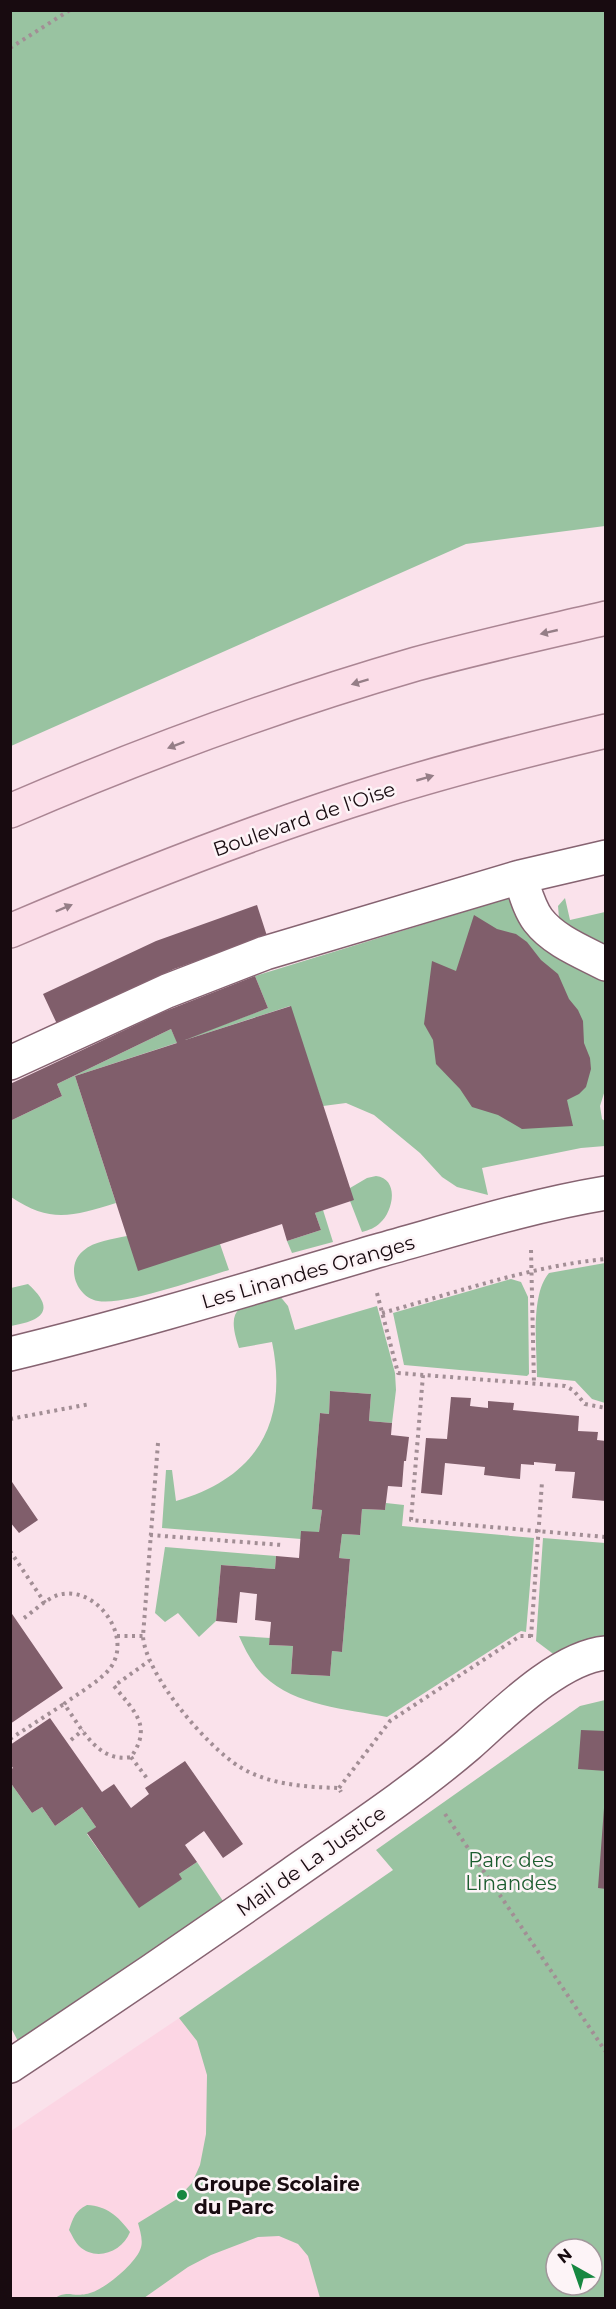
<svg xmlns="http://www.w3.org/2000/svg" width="616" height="2309" viewBox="0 0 616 2309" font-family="Montserrat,sans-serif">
  <rect width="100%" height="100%" fill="#fae2eb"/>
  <!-- built -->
  <path fill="#fcd6e4" d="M212 1996 377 2298H11V2131Z"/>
  <!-- green -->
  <path fill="#99c3a1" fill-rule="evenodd" d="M10 11H605V526L466 544 11 746Z
    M509 898 530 931 605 972 606 1087 600 1106 602 1119 605 1121V1146L581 1148 482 1168 488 1195 457 1187 442 1177 420 1153 374 1115 346 1103 323 1106 290 1006 75 1076 116 1203C73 1216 51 1224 11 1197L10 1121 62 1096 57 1084 171 1029 177 1042 268 1008 255 976Z
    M565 898 570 920 605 912V949L574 933 559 918 558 906Z
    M376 1176C400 1179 393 1212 380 1223 375 1228 369 1230 362 1232L350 1201V1188L367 1178Z
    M323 1210 333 1242 292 1253 287 1241 321 1230 315 1213Z
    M127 1236 220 1244 229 1270C201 1278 124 1306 98 1301 76 1297 65 1266 83 1251 94 1241 113 1239 127 1236Z
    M605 1263 606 1264 605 1403 592 1399 575 1381 537 1377C537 1348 530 1295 549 1273Z
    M511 1279 521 1282 528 1297 529 1374 527 1376 404 1365 393 1313Z
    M28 1284C57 1310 42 1321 11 1326V1288Z
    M279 1295 288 1306 295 1330 377 1306 395 1373 396 1390 392 1423 369 1421 371 1394 330 1391 329 1414 320 1413 312 1509 322 1510 319 1532 301 1539 162 1528 166 1470H172L176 1501C256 1478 289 1423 272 1342L239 1348C224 1304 242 1305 279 1295Z
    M386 1503 404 1505 402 1526 534 1538 526 1632 521 1631 387 1717C347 1709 295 1706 264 1676 253 1665 245 1650 239 1636L270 1638 269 1645 293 1646 291 1674 330 1676 332 1651 342 1652 350 1559 339 1558 342 1534 360 1535 362 1509 385 1510Z
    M543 1538 605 1543V1640L560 1659 536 1641Z
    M165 1547 276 1556 275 1569 221 1565 216 1621 199 1637 178 1613 165 1622 155 1613Z
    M605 1700V2298H320L308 2256 298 2244 279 2236 258 2237 211 2255 188 2267 144 2298H55C68 2290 72 2297 86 2294 102 2292 134 2265 140 2250 144 2242 140 2231 138 2223L177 2199 192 2183 200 2165 206 2134 207 2075 197 2041 179 2018 393 1870 376 1850 580 1706ZM556 2249H592V2285H556Z
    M10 1782 32 1813 42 1807 55 1826 82 1807 96 1827 87 1834 139 1907 181 1879 179 1874 197 1862 225 1904 19 2043 10 2026Z
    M87 2205C107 2206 118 2216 130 2232 122 2252 96 2262 79 2246 75 2242 72 2235 69 2230 73 2218 75 2211 87 2205Z"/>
  <!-- building -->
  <path fill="#805e6b" d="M257 905 267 936 174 969 57 1024 43 994 156 941Z
    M474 915 497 929 516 934 527 942 541 960 558 974 569 999 578 1010 583 1021 584 1043 590 1058 591 1069 586 1087 579 1094 567 1100 573 1126 522 1129 498 1115 472 1107 460 1089 436 1064 433 1040 424 1024 432 961 456 971Z
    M255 976 268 1008 185 1040 291 1006 354 1200 315 1213 321 1230 287 1241 282 1224 138 1271 75 1076 177 1043 171 1029 57 1084 62 1096 10 1121V1084L163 1012Z
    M330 1391 371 1394 369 1421 392 1423 391 1435 409 1437 406 1461H404L402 1487 388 1486 385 1510 362 1509 360 1535 342 1534 339 1558 350 1559 342 1652 332 1651 330 1676 291 1674 293 1646 269 1645 271 1622 255 1620 257 1594 240 1592 237 1623 216 1621 221 1565 275 1569 276 1556 299 1558 301 1531 319 1532 322 1510 312 1509 320 1413 329 1414Z
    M451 1397 471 1398 470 1406 488 1408V1401L514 1403 513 1410 579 1416 578 1431 598 1432 597 1440 606 1441V1501L572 1498 575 1472 555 1471 556 1464 534 1462V1465L521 1464 520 1479 484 1475 485 1467 445 1463 442 1495 421 1493 426 1438 447 1439Z
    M10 1479 38 1520 19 1533 10 1522Z
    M10 1611 63 1688 10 1724Z
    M50 1718 102 1792 114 1784 131 1808 149 1794 145 1788 185 1761 243 1844 223 1858 204 1831 185 1845 197 1862 179 1874 182 1879 139 1908 87 1833 96 1827 82 1807 55 1826 42 1807 32 1813 10 1782V1770L13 1768 10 1764V1745Z
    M581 1730 606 1731V1771L578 1769Z
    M604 1808H606V1889L598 1888Z"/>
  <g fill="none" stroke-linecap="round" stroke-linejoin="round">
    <defs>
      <path id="minor" d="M520 877C525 891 529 908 538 920 554 941 583 952 606 964
        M10 1063 167 991 265 953 520 877 606 857
        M10 1354C134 1324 255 1287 377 1251 453 1230 528 1206 606 1193
        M10 2066C105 2003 199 1939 292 1874 352 1832 413 1792 468 1745 503 1714 559 1657 606 1653"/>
      <path id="major" d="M10 811C142 754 278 704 416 664 478 647 542 633 606 618
        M10 931C132 879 255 830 381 791 455 768 530 749 606 731"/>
    </defs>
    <!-- minor casing -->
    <use href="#minor" stroke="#866371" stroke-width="36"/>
    <!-- major casing -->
    <use href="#major" stroke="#aa8593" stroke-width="36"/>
    <!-- path -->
    <path stroke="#a28e95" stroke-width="4" stroke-dasharray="3 4.5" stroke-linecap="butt" d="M10 48 70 10
      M531 1250 534 1384
      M377 1293 398 1373 565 1386 573 1390 585 1404 606 1408
      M382 1313C455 1293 530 1266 606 1259
      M423 1375 411 1520 606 1537
      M10 1419 90 1404
      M158 1443 143 1636C145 1674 207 1747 240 1767 269 1785 306 1787 339 1788L341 1792
      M150 1535 282 1545
      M10 1551 45 1603
      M24 1618C34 1611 46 1599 58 1595 95 1584 133 1635 111 1667 102 1680 77 1694 64 1704 81 1727 97 1763 131 1757 153 1726 134 1711 114 1686L149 1661
      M117 1636H143
      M531 1637 542 1482
      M10 1739 64 1704
      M71 1740 83 1730
      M131 1757 149 1781
      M339 1788 390 1721 520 1636H531
      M445 1814 606 2052"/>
    <!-- minor -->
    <use href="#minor" stroke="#fff" stroke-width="33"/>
    <!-- major -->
    <use href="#major" stroke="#fbdde8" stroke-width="33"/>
  </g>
  <!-- one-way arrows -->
  <defs><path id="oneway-solid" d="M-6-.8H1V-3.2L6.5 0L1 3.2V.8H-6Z" transform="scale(1.5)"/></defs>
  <g fill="#957e87">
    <use href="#oneway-solid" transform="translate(549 632) rotate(167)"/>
    <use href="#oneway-solid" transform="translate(360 682) rotate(163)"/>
    <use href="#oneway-solid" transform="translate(176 745) rotate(159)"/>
    <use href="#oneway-solid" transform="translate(425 778) rotate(-16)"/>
    <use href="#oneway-solid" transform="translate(64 908) rotate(-23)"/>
  </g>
  <!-- markers -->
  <circle fill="#178841" stroke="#fdf4f7" stroke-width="2" cx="182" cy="2195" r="6"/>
  <g text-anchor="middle" stroke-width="5" stroke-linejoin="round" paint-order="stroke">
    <!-- street labels -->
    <g font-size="20" fill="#180b10" stroke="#fdf4f7">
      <text transform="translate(304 819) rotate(-19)" y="7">Boulevard de l'Oise</text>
      <text transform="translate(308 1272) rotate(-16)" y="7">Les Linandes Oranges</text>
      <text transform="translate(311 1861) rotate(-35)" y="7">Mail de La Justice</text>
    </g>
    <!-- park labels -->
    <g font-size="20" fill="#1d5d30" stroke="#fdf4f7">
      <text x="511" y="1867">Parc des<tspan x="511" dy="23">Linandes</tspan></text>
    </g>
    <!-- poi labels -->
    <g font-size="20" font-weight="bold" fill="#180b10" stroke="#fdf4f7" text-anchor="start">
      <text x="194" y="2191">Groupe Scolaire<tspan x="194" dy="23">du Parc</tspan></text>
    </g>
  </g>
  <!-- border -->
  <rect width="616" height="2309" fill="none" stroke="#180b10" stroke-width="24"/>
  <!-- north arrow -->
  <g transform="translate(574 2267) rotate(320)"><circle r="28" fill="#fdf4f7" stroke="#a1979b" stroke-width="1.5"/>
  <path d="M0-4.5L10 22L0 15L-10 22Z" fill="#178841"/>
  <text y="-9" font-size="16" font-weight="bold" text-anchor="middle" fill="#180b10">N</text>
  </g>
</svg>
